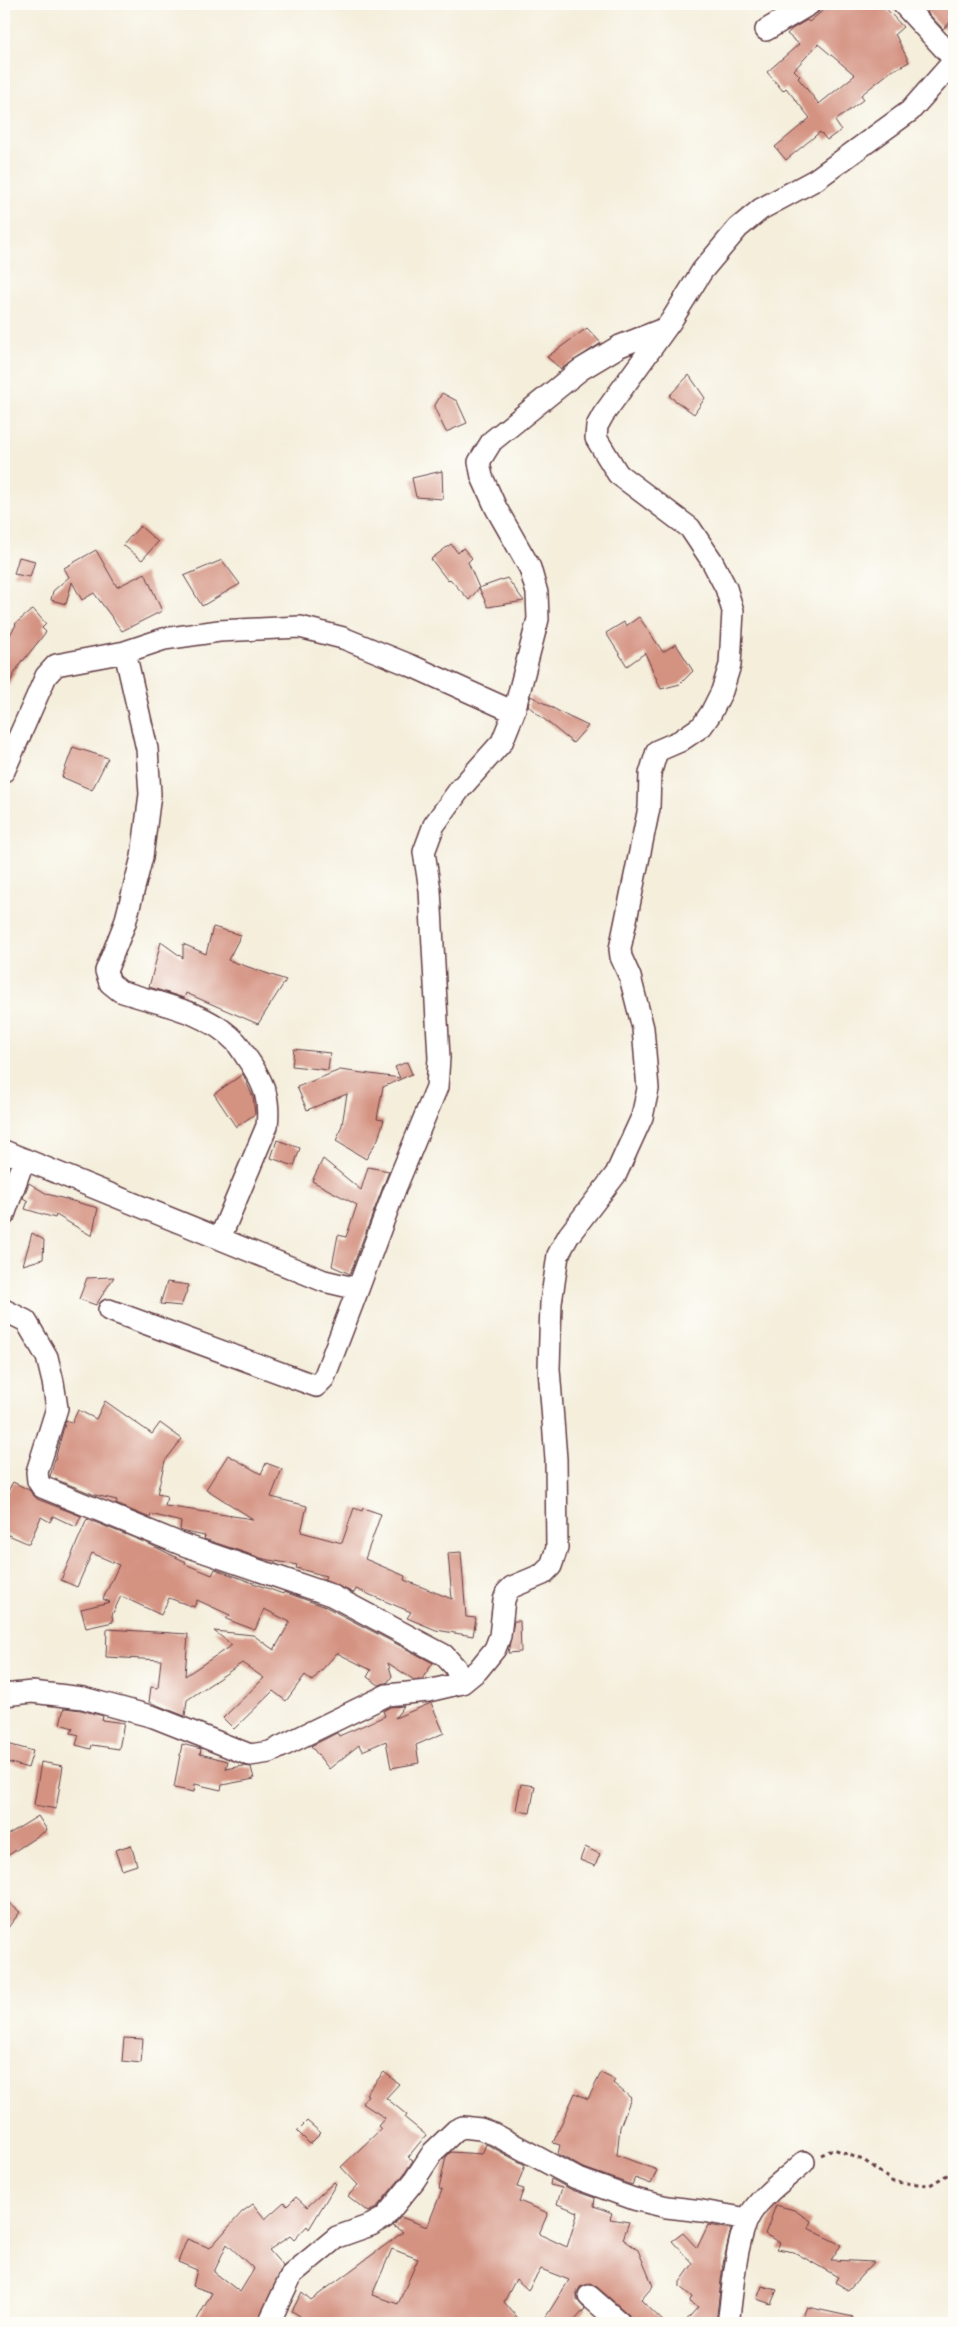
<svg xmlns="http://www.w3.org/2000/svg" width="958" height="2327" viewBox="0 0 958 2327" font-family="'Playpen Sans',sans-serif">
  <rect width="100%" height="100%" fill="#fdfcf7"/>
  <filter id="ink" filterUnits="userSpaceOnUse"><feTurbulence type="fractalNoise" baseFrequency=".02" numOctaves="2"/><feDisplacementMap in="SourceGraphic" scale="10" xChannelSelector="R" yChannelSelector="G"/><feConvolveMatrix kernelMatrix="1 2 1 2 8 2 1 2 1" color-interpolation-filters="sRGB"/></filter>
  <filter id="wash" filterUnits="userSpaceOnUse"><feTurbulence type="fractalNoise" baseFrequency=".0096" numOctaves="4" result="noise"/><feDisplacementMap in="SourceGraphic" scale="20" xChannelSelector="R" yChannelSelector="G"/><feGaussianBlur stdDeviation="1.12" result="paint"/><feColorMatrix in="noise" values="0 0 0 0 0 0 0 0 0 0 0 0 0 0 0 0 0 1.4 0 .05"/><feComposite in="paint" operator="in"/></filter>
  <g filter="url(#wash)">
    <rect width="100%" height="100%" fill="#f4eedb"/>
    <g id="blocks">
      <!-- building -->
      <path fill="#d49281" fill-rule="evenodd" d="M831 4H882L903 27 895 34 909 62 890 72 861 95 864 99 835 121 841 130 827 140 820 132 786 160 775 147 810 118 786 88 783 91 767 72 799 44 787 34 792 29 807 20 809 22ZM818 44 855 75 819 104 798 78 800 76 794 70Z
        M936 4H954V19L943 29 927 12Z
        M587 328 601 343 561 369 547 357Z
        M689 375 705 398 694 414 669 396Z
        M442 393 457 401 467 423 446 432 434 407Z
        M442 471 443 499 416 497 412 478Z
        M140 526 158 542 142 560 123 545Z
        M451 544 458 553 463 548 472 558 468 562 479 588 469 600 450 579 448 581 431 559Z
        M96 550 117 587 145 573 162 611 122 631 94 593 82 600 72 582 66 604 51 600 53 591 69 577 64 568Z
        M19 557 35 561 30 577 14 574Z
        M222 560 240 584 202 606 184 576Z
        M507 578 524 601 488 607 479 588Z
        M33 609 46 624 42 628 46 632 23 661 22 660 4 693V644L16 625 15 624Z
        M639 617 663 652 676 644 693 671 680 684 661 689 645 653 627 666 606 633 624 622 626 626Z
        M531 696 569 717 588 726 573 743 528 706Z
        M73 747 108 758 92 790 62 777Z
        M213 927 241 935 228 960 286 980 258 1024 186 993 184 998 149 987 161 942 183 958V944L206 954Z
        M294 1049 330 1053 328 1070 292 1066Z
        M407 1062 412 1074 383 1087 377 1119 384 1120 378 1139 366 1159 336 1141 342 1125 347 1094 307 1110 297 1087 340 1070 400 1078 395 1067Z
        M243 1074 253 1097 255 1114 236 1127 214 1094Z
        M277 1140 300 1148 294 1166 271 1158Z
        M323 1159 361 1190 368 1167 389 1171 350 1274 332 1266 338 1235 346 1237 357 1205 312 1181Z
        M29 1183 47 1194 98 1208 92 1236 56 1215 55 1218 25 1209 28 1201 23 1198Z
        M32 1233 44 1240 43 1259 23 1265Z
        M114 1277 96 1305 79 1299 87 1278Z
        M167 1282 189 1285 181 1306 160 1304Z
        M105 1401 152 1434 160 1423 182 1439 165 1461 157 1494 167 1496 165 1506 253 1519 206 1489 228 1455 261 1474 266 1463 282 1469 271 1497 307 1506 301 1532 342 1543 354 1508 362 1511 363 1508 381 1514 365 1559 405 1576 404 1580 452 1599 448 1553 461 1552 466 1617 476 1618 473 1636 436 1630 407 1618 411 1612 356 1589 354 1593 324 1580 326 1576 296 1568 297 1565 264 1559 204 1539 205 1536 185 1532 180 1530 181 1522 151 1514 150 1518 116 1504 117 1500 95 1495 50 1477 66 1420 72 1423 78 1410 96 1419Z
        M13 1482 29 1490 37 1499 81 1516 76 1527 53 1516 50 1522 41 1517 29 1544 4 1533V1490L8 1491Z
        M87 1519 149 1544 186 1562 185 1564 212 1575 215 1569 283 1594 284 1592 326 1607 433 1663 422 1679 414 1680 388 1663 392 1676 388 1682 379 1685 367 1677 371 1670 337 1653 312 1681 305 1675 286 1701 273 1691 234 1729 223 1718 264 1678 242 1663 187 1700 185 1716 149 1702 151 1687 158 1688 161 1660 106 1657 107 1629 188 1634 185 1676 232 1645 214 1631 253 1635 274 1650 290 1622 264 1609 255 1630 226 1619 230 1615 197 1600 194 1607 169 1598 161 1615 121 1596 112 1615 113 1622 86 1628 81 1609 110 1602 103 1599 119 1565 92 1553 77 1587 61 1580Z
        M514 1621H520L521 1652 508 1653Z
        M431 1703 444 1733 416 1745 419 1763 391 1768 386 1741 362 1751 359 1745 329 1769 311 1746 337 1733 339 1736 385 1716 383 1711 390 1707 404 1706 395 1718Z
        M64 1708 81 1710 103 1716 102 1720 124 1723 119 1749 92 1745 91 1749 76 1745 79 1735 71 1733 73 1728 60 1724Z
        M4 1743 33 1751 28 1768 4 1761Z
        M182 1744 201 1749 200 1754 228 1761 226 1769 243 1766 251 1767 254 1779 222 1785 221 1790 195 1784 194 1792 174 1788Z
        M41 1762 63 1766 56 1809 34 1805Z
        M521 1784 535 1786 530 1813 516 1810Z
        M38 1816 47 1830 4 1858V1837Z
        M131 1845 137 1865 122 1870 115 1850Z
        M585 1847 600 1854 595 1866 580 1860Z
        M4 1899 20 1912 4 1933Z
        M124 2038 143 2039 141 2063 122 2061Z
        M384 2072 399 2084 386 2098 407 2115 405 2118 426 2135 408 2157 413 2160 404 2174 376 2208 368 2212 348 2196 358 2185 341 2167 381 2129 378 2126 385 2118 362 2103 368 2095 366 2094Z
        M601 2073 615 2080 613 2083 631 2098 620 2127 617 2155 657 2170 651 2184 635 2178 632 2185 581 2167 558 2154 560 2145 553 2143 575 2093 588 2099Z
        M307 2121 321 2133 310 2144 297 2131Z
        M486 2144 525 2165 517 2187 524 2189 519 2201 548 2213 539 2234 567 2247 578 2212 557 2204 562 2188 550 2185 551 2179 572 2190 595 2198 594 2206 612 2213 610 2219 629 2222 623 2239 638 2250 653 2286 641 2300 665 2323H632L628 2314 597 2287 591 2284 580 2287 577 2293V2300L585 2309 572 2323H542L569 2280 541 2269 528 2290 516 2279 504 2302 522 2323H298L300 2316 292 2311 302 2292 311 2300 403 2232 393 2226 401 2217 427 2227 442 2190 439 2189 446 2157 451 2152 482 2154ZM392 2249 418 2259 398 2304 372 2295Z
        M334 2182 336 2184 309 2229 307 2226 294 2240 290 2236 269 2250 283 2266 257 2323H195L212 2293 193 2286 197 2270 178 2262 187 2239 210 2248 242 2212 253 2204 265 2219 284 2202 287 2206 296 2197 307 2207ZM227 2244 254 2269 240 2292 214 2272Z
        M776 2205 794 2210 811 2221 808 2228 841 2245 831 2260 874 2262 848 2290 835 2282 838 2277 794 2252 777 2249 780 2243 765 2234Z
        M708 2225 731 2229 723 2264 716 2323H684L698 2307 689 2302 692 2297 680 2287V2282L693 2264 672 2241 683 2233 697 2248Z
        M762 2286 777 2290 771 2304 757 2299Z
        M807 2307 853 2317 852 2323H800Z"/>
    </g>
  </g>
  <g filter="url(#ink)">
    <use href="#blocks" fill-opacity="0" stroke="#643e45" stroke-width="1"/>
    <g fill="none" stroke-linecap="round" stroke-linejoin="round">
      <defs>
        <path id="minor" d="M903 4 954 59
          M766 30 810 4
          M125 652 147 749 150 794 142 857 125 923 106 971 110 983 120 991C158 1004 207 1011 236 1042 241 1048 246 1057 251 1064 265 1086 270 1100 267 1126L220 1238
          M4 771 46 676 56 665 125 652 164 639 219 631 300 627 343 638 412 666 514 712
          M4 1151 324 1281 358 1289 395 1189 437 1087 439 1058 430 890 424 852 434 825 460 789 502 742 514 712 538 619 537 593 530 568 496 508 482 477 479 462 492 441 580 370 620 346 666 328
          M4 1215 24 1159
          M4 1310 26 1321 47 1357 53 1382 57 1408 37 1472 38 1481 42 1487 181 1544 331 1595 444 1655 455 1667 462 1683
          M109 1310 316 1386 324 1378 358 1289
          M4 1695 32 1692 83 1698 154 1717 250 1755 270 1752 387 1695 428 1691 462 1683 478 1670 495 1649 500 1636 504 1600 507 1592 512 1587 543 1574 551 1566 557 1548 556 1459 549 1369 551 1303 558 1255 569 1235 616 1174 642 1117 648 1089 643 1028 630 977 621 957 620 949 649 808 650 774 657 751 680 741 702 726 711 713 722 691 730 665 733 611 726 588 712 561 690 528 618 474 596 438 597 426 603 415 671 321 702 271 738 228 761 209 815 180 910 111 954 61
          M589 2296 620 2323
          M269 2323 292 2274 337 2237 371 2225 384 2218 414 2181 433 2152 456 2130 463 2127 480 2129 494 2134 576 2178 634 2199 667 2207 702 2211 748 2219
          M728 2323C733 2293 735 2238 751 2213 764 2193 787 2178 804 2162"/>
      </defs>
      <!-- minor casing -->
      <use href="#minor" stroke="#643e45" stroke-width="24"/>
      <!-- path -->
      <path stroke="#643e45" stroke-width="3" stroke-dasharray="4 4" stroke-linecap="butt" d="M821 2155 834 2149 865 2161 893 2182 930 2185 954 2171"/>
      <!-- minor -->
      <use href="#minor" stroke="#fff" stroke-width="21"/>
    </g>
  </g>
  <!-- margin -->
  <rect width="958" height="2327" fill="none" stroke="#fdfcf7" stroke-width="20"/>
</svg>
